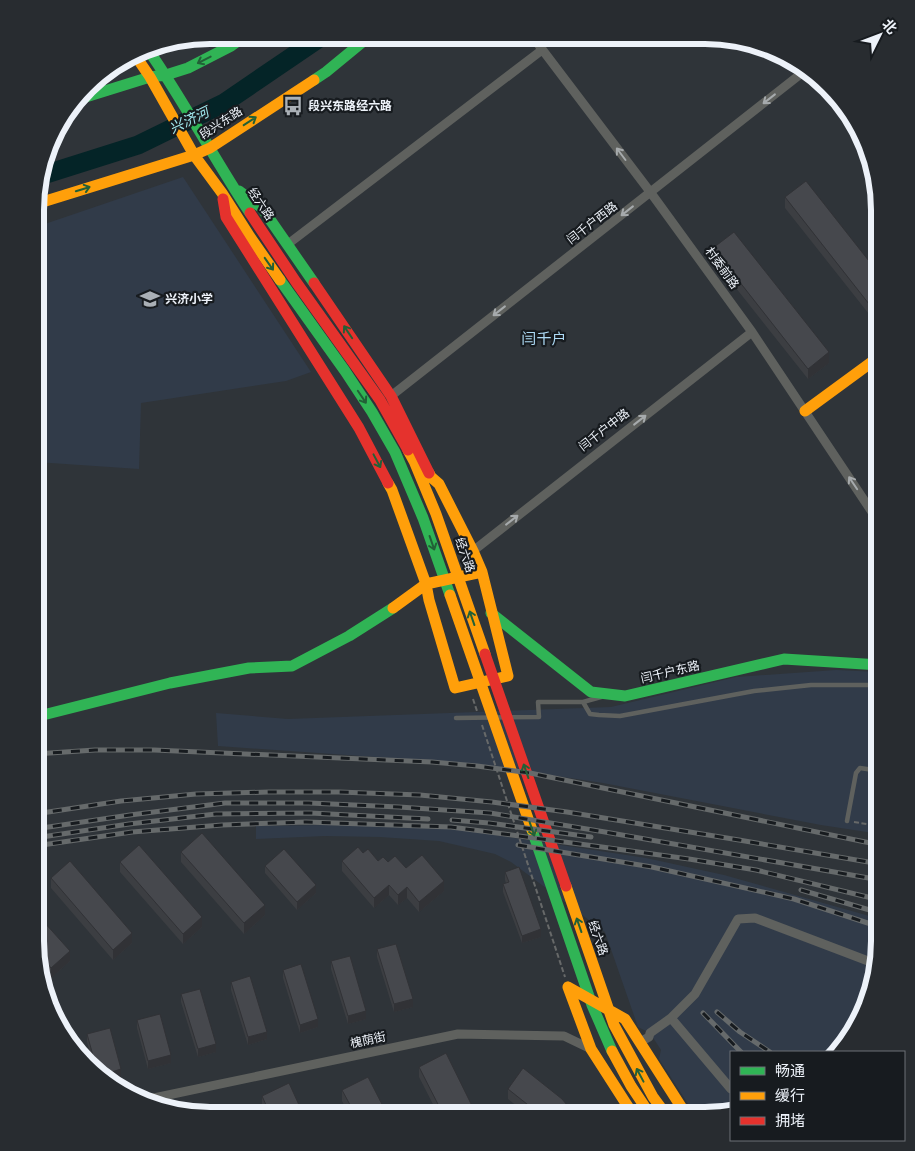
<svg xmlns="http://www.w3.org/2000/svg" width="915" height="1151" viewBox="0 0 915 1151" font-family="'Playfair Display','Noto Sans SC',serif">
  <rect width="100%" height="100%" fill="#2f3439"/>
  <!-- built -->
  <path fill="#313b49" d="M183 177 311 372 286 381 141 403 139 469 36 462V227Z
    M836 670 880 672V834L821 825 603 783 476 764 218 746 216 713 288 719 611 707 736 677Z
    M324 825 394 826 463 830 646 858 724 875 880 919V953L851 1038 836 1052H731V1111L717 1116H696L659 1059 661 1050 650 1033 638 1027 605 932 511 862 495 854 439 841 380 837 325 836 256 839V826Z"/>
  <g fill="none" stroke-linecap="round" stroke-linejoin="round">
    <!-- river -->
    <path stroke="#042427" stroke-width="19" d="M40 176 138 145 224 103 324 35"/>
    <!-- path -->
    <path stroke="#676969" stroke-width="2" stroke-dasharray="5 2.5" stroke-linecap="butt" d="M473 699 477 711
      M482 725 565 977
      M854 822 880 826"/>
    <!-- lane -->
    <path stroke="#5f615e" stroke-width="4.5" d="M583 702 601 697
      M456 718 539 717 538 702H583L590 714 599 715 620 716 754 691 811 685H880
      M847 821 856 773 860 768 880 771"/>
    <!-- street -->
    <path stroke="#5f615e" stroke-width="9" d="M532 36 651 193 752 332 880 524
      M288 244 542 50
      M391 396 807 69
      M473 551 752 332
      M671 1018 731 1089
      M640 1042 649 1037 650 1033 671 1018 695 994 738 919 755 918 876 964
      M149 1099 458 1034 564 1036 591 1049"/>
    <!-- fast -->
    <path stroke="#30b455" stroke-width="11" d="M147 48C184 101 214 159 250 213
      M314 80 326 72 371 35
      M76 100 150 77 166 75 188 68 231 46 246 35
      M239 191 262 208 314 283
      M280 280 345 371 372 412 395 452 423 518 450 595
      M491 613 591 692 625 696 784 659 880 665
      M35 717 170 683 249 668 292 666 349 636 393 608
      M532 830 592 1005 612 1051"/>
    <!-- slow -->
    <path stroke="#ff9f0a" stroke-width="11" d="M135 55 150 77 194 155 222 193 250 237 280 280
      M36 204 194 155 210 148 314 80
      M805 411 880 356
      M408 450 414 461 436 514 485 654
      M388 483 392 490 426 584 482 572
      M450 595 532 830
      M393 608 426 584 429 600 455 688 508 676 482 572 473 551 439 484 431 477 429 473
      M566 886 614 1025 653 1097 667 1116
      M568 987 625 1019 687 1116
      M568 987 591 1049 634 1116
      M612 1051 631 1086 651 1116"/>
    <!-- jam -->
    <path stroke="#e5322d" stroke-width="11" d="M223 199 226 217 359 428 388 483
      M250 213 296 282 380 400 408 450
      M314 283 391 396 429 473
      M485 654 566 886"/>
    <defs>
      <path id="rail" d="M35 754 95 750H154L432 762 477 766 530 773 880 845
        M35 814 121 801 196 794 269 792H339L420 795 492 802 567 812 739 840 880 864
        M452 820 489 823 591 837
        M35 829 130 815 225 803H309L399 807 490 813 605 832 880 880
        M35 838 129 824 216 814 310 813 428 819
        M518 845 652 867 794 899 880 927
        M35 846 132 832 222 825 306 822 451 827 602 847 689 859 756 870 880 900
        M801 890 880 913
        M717 1012 740 1032 770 1052
        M703 1013 741 1052"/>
    </defs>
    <!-- rail casing -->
    <use href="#rail" stroke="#666a6b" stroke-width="5"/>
    <!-- rail -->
    <use href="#rail" stroke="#171b1f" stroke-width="3" stroke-dasharray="9" stroke-linecap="butt"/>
  </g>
  <!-- wall -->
  <path fill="#3c3e42" d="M861 139 868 165 858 152V141Z
    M785 197 880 275V328L785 208Z
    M713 248 829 363 808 379 713 259Z
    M181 852 265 915 244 934 181 862Z
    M363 853 378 861 388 862 406 868 444 891 419 912 407 898 398 905 389 895 374 908 342 871V861Z
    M120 862 202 927 183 944 120 872Z
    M265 866 316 893 297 910 265 873Z
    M505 872 541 937 522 943 503 892V884L506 883 505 880Z
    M51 878 132 943 113 960 51 888Z
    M35 942 70 961 51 978 42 967Z
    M377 949 413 1007 394 1012 377 957Z
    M331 961 366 1019 348 1024 331 969Z
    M283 970 318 1027 300 1033 283 978Z
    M231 982 267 1039 248 1045 231 990Z
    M181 994 216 1052 198 1057 181 1002Z
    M137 1020 171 1063 148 1069 137 1028Z
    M87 1034 121 1077 107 1081 94 1067 87 1042Z
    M419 1067 477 1116H439L419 1077Z
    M508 1089 576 1116H529L508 1099Z
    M342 1090 388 1116H350L342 1101Z
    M262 1096 304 1116H266L262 1106Z"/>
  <!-- shaded-wall -->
  <path fill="#313236" d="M829 352V363L808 379V369Z
    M444 881V891L419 912V902Z
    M316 885V893L297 910V902Z
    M389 885V895L374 908V898Z
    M407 887V898L398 905V895Z
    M265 905V915L244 934V923Z
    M202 917V927L183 944V934Z
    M541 929V937L522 943V936Z
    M132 933V943L113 960V950Z
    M70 951V961L51 978V968Z
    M413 999V1007L394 1012V1004Z
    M366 1011V1019L348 1024V1016Z
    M318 1019V1027L300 1033V1025Z
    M267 1032V1039L248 1045V1037Z
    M216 1044V1052L198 1057V1049Z
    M171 1055V1063L148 1069V1061Z
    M121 1069V1077L107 1081 102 1075Z"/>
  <!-- building -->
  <path fill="#46484d" stroke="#313236" d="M861 139 864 150 858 141Z
    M806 181 880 275V318L785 197Z
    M734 232 829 352 808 369 713 248Z
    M202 833 265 905 244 923 181 852Z
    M139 845 202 917 183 934 120 862Z
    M358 847 363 853 368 849 378 861 383 857 388 862 395 856 406 868 422 855 444 881 419 902 407 887 398 895 389 885 374 898 342 861Z
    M284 849 316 885 297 902 265 866Z
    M70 861 132 933 113 950 51 878Z
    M519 867 541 929 522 936 503 884 509 882 505 872Z
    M35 912 70 951 51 968 38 952 35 942Z
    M396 944 413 999 394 1004 377 949Z
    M350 956 366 1011 348 1016 331 961Z
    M301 964 318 1019 300 1025 283 970Z
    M250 976 267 1032 248 1037 231 982Z
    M200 989 216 1044 198 1049 181 994Z
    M160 1014 171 1055 148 1061 137 1020Z
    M110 1028 121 1069 102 1075 97 1070 87 1034Z
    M446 1053 477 1116H444L419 1067Z
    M523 1068 562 1099 576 1116H542L508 1089Z
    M368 1077 388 1116H356L342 1090Z
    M289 1083 304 1116H271L262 1096Z
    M215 1106 220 1116 197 1115Z"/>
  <!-- one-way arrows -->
  <defs><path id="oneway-shaft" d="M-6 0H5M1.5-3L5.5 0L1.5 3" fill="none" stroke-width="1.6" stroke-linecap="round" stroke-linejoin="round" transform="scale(1.25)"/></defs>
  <g stroke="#226037">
    <use href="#oneway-shaft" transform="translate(204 60) rotate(153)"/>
    <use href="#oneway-shaft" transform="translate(250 121) rotate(-33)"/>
    <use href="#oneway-shaft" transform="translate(83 189) rotate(-17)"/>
    <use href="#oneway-shaft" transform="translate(269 264) rotate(55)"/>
    <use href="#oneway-shaft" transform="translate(348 332) rotate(-124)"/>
    <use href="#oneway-shaft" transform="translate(362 397) rotate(56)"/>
    <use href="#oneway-shaft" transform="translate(377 461) rotate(62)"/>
    <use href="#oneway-shaft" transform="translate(432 543) rotate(71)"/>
    <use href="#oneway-shaft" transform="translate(472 618) rotate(-109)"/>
    <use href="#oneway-shaft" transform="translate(526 771) rotate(-109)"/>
    <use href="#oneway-shaft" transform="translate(532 829) rotate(71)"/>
    <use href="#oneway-shaft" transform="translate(579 925) rotate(-109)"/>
    <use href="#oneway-shaft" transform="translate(640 1075) rotate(-118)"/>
  </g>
  <g stroke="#a6aaac">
    <use href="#oneway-shaft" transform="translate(769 99) rotate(142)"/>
    <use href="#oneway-shaft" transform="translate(621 154) rotate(-127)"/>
    <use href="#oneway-shaft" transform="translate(627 211) rotate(142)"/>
    <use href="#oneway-shaft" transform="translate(499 311) rotate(142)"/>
    <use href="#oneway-shaft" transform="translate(640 420) rotate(-38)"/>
    <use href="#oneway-shaft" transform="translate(853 483) rotate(-124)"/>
    <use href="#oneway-shaft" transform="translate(512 520) rotate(-38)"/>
  </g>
  <!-- icons -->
  <defs>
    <symbol id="bus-bare" viewBox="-9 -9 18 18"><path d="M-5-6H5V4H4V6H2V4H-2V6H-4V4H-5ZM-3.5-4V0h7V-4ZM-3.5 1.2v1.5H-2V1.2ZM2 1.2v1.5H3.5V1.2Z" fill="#aab0b6" stroke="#171b1f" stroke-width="2.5" paint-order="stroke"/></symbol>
    <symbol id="school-bare" viewBox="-9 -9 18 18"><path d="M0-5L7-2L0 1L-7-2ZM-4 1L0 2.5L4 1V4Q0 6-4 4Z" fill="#aab0b6" stroke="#171b1f" stroke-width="2.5" paint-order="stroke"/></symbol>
  </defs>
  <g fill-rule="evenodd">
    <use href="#bus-bare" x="279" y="92" width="28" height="28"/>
    <use href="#school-bare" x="136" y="285" width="28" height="28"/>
  </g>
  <g text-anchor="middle" stroke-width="4.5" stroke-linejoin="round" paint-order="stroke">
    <!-- poi labels -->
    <g font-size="12" font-weight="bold" fill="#edf2f9" stroke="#171b1f" text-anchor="start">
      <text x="308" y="110">段兴东路经六路</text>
      <text x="165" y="303">兴济小学</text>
    </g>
    <!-- street labels -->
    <g font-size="12" fill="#edf2f9" stroke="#171b1f">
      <text transform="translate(221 123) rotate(-33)" y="4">段兴东路</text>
      <text transform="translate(261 204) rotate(56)" y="4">经六路</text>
      <text transform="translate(592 223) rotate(-38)" y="4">闫千户西路</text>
      <text transform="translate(722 268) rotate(54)" y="4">村委前路</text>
      <text transform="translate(604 430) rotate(-38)" y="4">闫千户中路</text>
      <text transform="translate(465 555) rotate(71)" y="4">经六路</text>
      <text transform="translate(670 672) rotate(-13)" y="4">闫千户东路</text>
      <text transform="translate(598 938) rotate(71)" y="4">经六路</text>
      <text transform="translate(368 1040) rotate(-12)" y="4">槐荫街</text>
    </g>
    <!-- water labels -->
    <g font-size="14" font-style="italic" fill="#a2eaf0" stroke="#171b1f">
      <text transform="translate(189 120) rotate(-26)" y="5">兴济河</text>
    </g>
    <!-- quarter labels -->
    <g font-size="15" fill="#addaf5" stroke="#171b1f">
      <text x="544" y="344">闫千户</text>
    </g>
  </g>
  <!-- crop -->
  <path d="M0 0H915V1151H0ZM210 44H705A166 166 0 0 1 871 210V941A166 166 0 0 1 705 1107H210A166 166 0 0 1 44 941V210A166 166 0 0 1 210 44Z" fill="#282c30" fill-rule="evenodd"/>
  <path fill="none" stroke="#edf2f9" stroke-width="6" d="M210 44H705A166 166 0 0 1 871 210V941A166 166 0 0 1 705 1107H210A166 166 0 0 1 44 941V210A166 166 0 0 1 210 44Z"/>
  <!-- legend -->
  <rect x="730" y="1051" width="175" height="90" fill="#171b1f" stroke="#6d7176"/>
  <rect x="740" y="1067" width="25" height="8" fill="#30b455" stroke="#6d7176"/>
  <text x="775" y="1076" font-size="15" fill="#edf2f9">畅通</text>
  <rect x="740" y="1092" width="25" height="8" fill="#ff9f0a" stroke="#6d7176"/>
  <text x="775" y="1101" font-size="15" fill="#edf2f9">缓行</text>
  <rect x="740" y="1117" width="25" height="8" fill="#e5322d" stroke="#6d7176"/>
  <text x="775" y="1126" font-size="15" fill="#edf2f9">拥堵</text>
  <!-- north arrow -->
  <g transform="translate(880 35) rotate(48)" stroke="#171b1f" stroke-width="4" paint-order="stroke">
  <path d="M0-4L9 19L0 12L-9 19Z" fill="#edf2f9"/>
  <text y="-8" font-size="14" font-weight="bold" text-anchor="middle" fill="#edf2f9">北</text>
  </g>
</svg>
